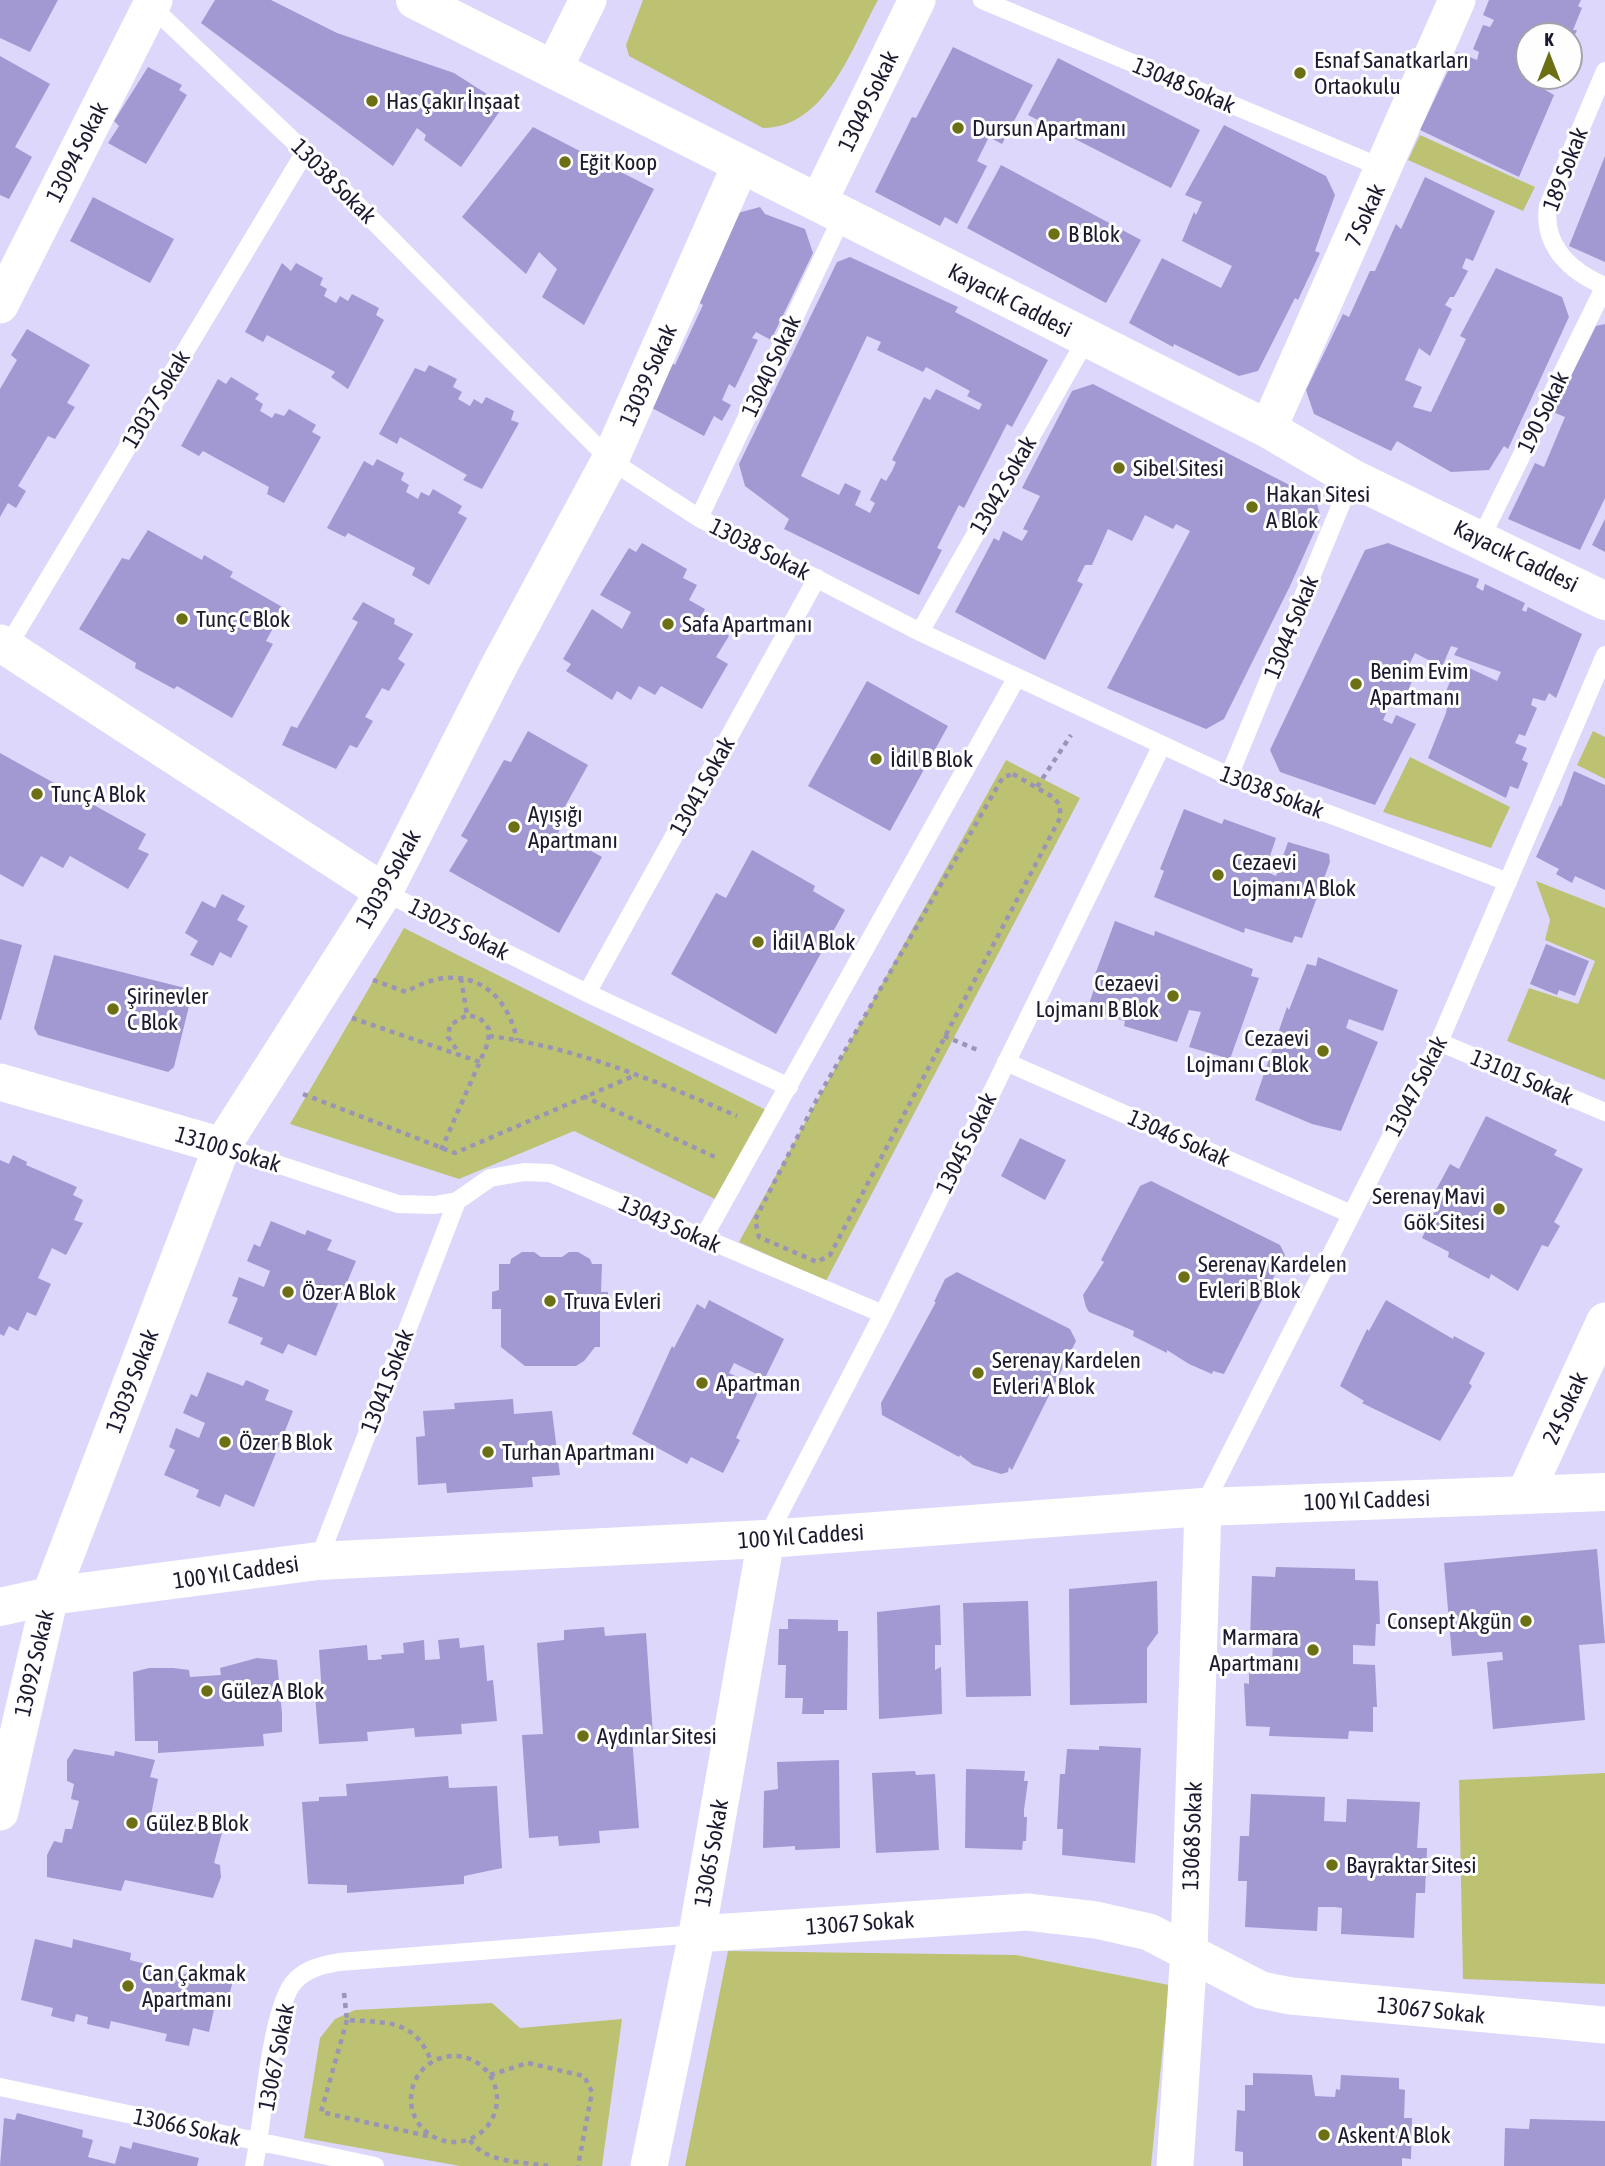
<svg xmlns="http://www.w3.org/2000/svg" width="1605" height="2166" viewBox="0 0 1605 2166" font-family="'Asap Condensed',sans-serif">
  <rect width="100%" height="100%" fill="#ddd7fc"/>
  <!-- green -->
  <path fill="#bdc272" d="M643 0H878C852 47 826 128 763 128L629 56 626 45Z
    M1420 135 1535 187 1523 211 1408 160Z
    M1593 731 1605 737V779L1577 765Z
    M1410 757 1510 807 1491 848 1383 812Z
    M1006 760 1080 798 826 1281 739 1242Z
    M1536 881 1605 908V1080L1507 1041 1529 988 1578 1004 1595 961 1545 940 1550 920Z
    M404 928 770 1112 715 1199 574 1131 459 1179 290 1124Z
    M1605 1773V1984L1463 1979 1459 1780Z
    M728 1951 1016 1955 1169 1985 1151 2166H685Z
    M492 2003 520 2028 622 2019 602 2166H460L304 2138 320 2038 335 2019 355 2010Z"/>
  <!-- building -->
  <path fill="#a298d2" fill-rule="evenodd" d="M0 0H58L30 52 0 38Z
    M215 0H271L337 33 454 73 504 105 461 167 424 140 426 135 417 128 393 166 201 23Z
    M1489 0H1581L1578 6 1582 8 1573 30H1577L1570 46V35H1528V77H1554L1551 83 1545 81 1542 88 1554 95 1519 177 1420 130 1457 52 1477 60 1479 52 1473 49 1483 25 1490 27 1494 20 1483 15Z
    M953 47 1033 85 1002 144 989 137 977 161 987 166 957 224 945 217 940 226 875 192 912 117 916 118Z
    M0 56 50 84 15 147 32 157 9 199 0 195Z
    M1058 58 1200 130 1171 188 1028 115Z
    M148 67 182 85 179 90 187 95 146 164 108 143 119 126 114 121Z
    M1224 125 1326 176 1335 195 1315 251 1320 253 1298 300 1295 298 1258 371 1239 376 1174 344 1173 347 1129 323 1162 258 1221 288 1232 266 1182 241 1194 212 1196 215 1202 202 1185 195Z
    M533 127 654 189 584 325 542 297 557 269 539 252 526 274 462 217Z
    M1605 156V262L1569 246Z
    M1001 165 1141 240 1106 303 967 228Z
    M1425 177 1495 211 1473 261 1466 258 1462 268 1468 271 1454 297H1450L1445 305 1452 309 1430 356 1419 348 1405 380 1422 387 1413 407 1431 412 1466 339 1460 336 1496 268 1562 297 1569 317 1508 449 1504 446 1489 470 1451 472 1397 441 1391 451 1314 414 1306 390 1343 314 1349 317 1370 271H1375L1396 224 1401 229Z
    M93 197 174 239 150 283 70 241Z
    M760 207 765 214 805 229 813 253 771 340 756 332 752 338 758 340 735 388 729 384 722 400 731 405 722 421 714 416 704 436 641 402 665 357 675 365 703 305 695 300 734 214Z
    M850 257 958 307 955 312 1048 360 1012 427 1007 424 964 508 959 505 937 548 942 550 919 595 784 529 789 519 745 486 739 464 837 262ZM867 336 881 342 877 350 923 372 926 367 970 391 967 396 982 404 979 410 936 389 930 400 924 397 892 460 896 462 892 471 886 481 881 478 870 500 875 503 870 513 855 505 861 491 845 483 839 495 801 476Z
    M282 263 291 271 296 263 323 278 320 285 327 289 324 296 336 303 340 296 348 301 352 294 379 308 376 315 384 320 348 389 331 377 335 372 267 335 263 342 245 332Z
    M1605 324V498L1580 550 1508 519 1535 463 1544 467 1565 417 1553 412 1596 326Z
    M27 329 90 365 67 403 75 407 55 439 48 436 18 486 26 491 16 508 8 503 0 517V389L17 360 11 355Z
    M429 365 457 379 453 387 462 392 458 399 470 406 474 399 482 404 486 397 514 411 511 420 519 423 482 489 463 480 467 475 400 437 397 444 379 434 415 368 425 372Z
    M231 377 259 394 255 399 263 404 260 411 272 418 275 413 284 416 289 409 316 425 312 432 321 437 284 503 267 494 269 487 203 451 199 456 181 446 218 379 226 384Z
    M1093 384 1315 498 1321 517 1290 586 1224 719 1206 729 1107 688 1190 531 1176 524 1173 529 1145 515 1132 541 1108 529 1092 565H1085L1077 581 1083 584 1045 660 955 612 994 538 999 541 1003 531 1022 541 1028 531 1023 529 1040 496 1022 488 1072 391Z
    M377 459 404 473 401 480 409 485 406 492 418 499 421 492 429 496 433 489 462 506 458 513 467 518 429 585 412 575 415 568 348 533 345 537 327 528 364 461 373 466Z
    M1605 519V552L1592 545Z
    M148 530 202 560 204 555 233 572 230 577 284 608 266 641 273 644 232 718 177 686 174 689 135 668 136 663 79 629 122 558 129 560Z
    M642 543 687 569 683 578 697 585 689 600 705 609 701 617 729 636 716 657 728 664 702 709 661 686 655 695 639 686 631 700 617 691 612 700 566 671 571 664 563 659 592 609 622 629 631 612 600 595 629 548 636 552Z
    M1388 543 1479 579 1476 587 1483 591 1485 584 1525 603 1522 610 1526 612 1528 607 1582 634 1556 698 1549 693 1545 701 1533 698 1531 705 1537 708 1525 736 1519 734 1515 743 1527 748 1522 760 1528 763 1518 789 1510 786 1506 798 1428 758 1446 713 1448 701H1442L1454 672H1459L1463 665 1497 681 1501 672 1454 655 1458 648 1451 646 1442 667 1415 653 1408 667 1417 669 1403 703 1393 698 1383 720 1392 724 1396 715 1416 724 1375 805 1280 772 1270 750 1365 550Z
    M363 602 395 619 394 624 413 634 398 659 405 664 389 691 382 688 365 717 373 721 357 748 350 745 336 769 282 745 291 726 297 728 358 622 352 619Z
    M867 681 948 726 890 831 808 786Z
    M528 731 588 765 558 819 564 822 558 833 602 857 559 933 449 871 468 840 461 836 504 760 511 762Z
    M0 753 146 834 138 849 149 854 128 889 70 856 63 868 41 856 23 887 0 874Z
    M1574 771 1605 785V890L1575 876 1572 883 1556 874 1559 869 1536 857 1560 805 1561 807Z
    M1184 809 1222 824 1224 819 1276 838 1265 871 1276 876 1288 842 1329 854 1330 862 1302 938 1295 936 1292 943 1245 928 1244 933 1154 897 1164 871 1160 869Z
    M752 850 815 886 813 891 845 910 776 1034 671 974 716 893 726 898Z
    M222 894 245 906 237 920 248 926 231 958 220 952 213 966 190 955 198 941 185 933 202 901 215 908Z
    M1115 921 1154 936 1155 931 1253 969 1251 976 1259 978 1230 1059 1189 1047 1201 1012 1189 1010 1177 1042 1124 1026 1125 1021 1087 1010 1096 983 1093 980Z
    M0 939 22 945 1 1020H0Z
    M1546 944 1589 961 1575 996 1559 990 1557 995 1530 984Z
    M54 955 193 990 174 1067 168 1072 38 1035 34 1028Z
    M1318 957 1398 990 1383 1031 1349 1019 1346 1028 1378 1042 1341 1131 1312 1124 1255 1100 1287 1007 1289 1010 1307 964 1316 966Z
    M1486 1116 1557 1150 1554 1155 1583 1169 1554 1222 1560 1226 1548 1247 1542 1245 1518 1291 1491 1274 1489 1279 1448 1257 1449 1252 1422 1238 1443 1195 1436 1190 1450 1164 1459 1169Z
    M1020 1138 1066 1160 1045 1200 1001 1176Z
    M13 1155 27 1162 26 1165 77 1187 73 1195 83 1200 74 1220 83 1223 66 1255 52 1248 38 1278 51 1284 36 1316 27 1312 18 1331 9 1326 4 1336 0 1334V1160L9 1164Z
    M1151 1181 1280 1245 1285 1255 1224 1374 1213 1371 1212 1374 1189 1364 1167 1350V1353L1133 1336 1134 1331 1089 1312 1086 1307 1083 1295 1104 1262 1101 1260 1140 1186Z
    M271 1221 305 1235 307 1230 332 1240 327 1250 356 1261 316 1356 288 1344 283 1354 260 1344 263 1338 228 1323 238 1298 232 1296 239 1277 264 1287 270 1271 247 1261 254 1244 260 1247Z
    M522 1252H534L541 1257H562L569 1252H578L590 1259 592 1264H602L601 1292H608V1309H600V1347H595L584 1361 576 1366H525L501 1347V1309H492V1292L499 1290V1264H510L511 1259Z
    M957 1272 1070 1329 1076 1341 1012 1470 1009 1467 1008 1472 1001 1474 973 1465 960 1455 959 1457 882 1415 881 1403 936 1302H934L945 1279Z
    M709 1300 784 1339 765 1378 734 1363 729 1373 760 1388 736 1438 740 1440 723 1473 691 1457 687 1464 632 1434 672 1346 674 1348 697 1304 705 1309Z
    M1386 1300 1453 1339 1454 1336 1485 1353 1469 1383 1472 1386 1440 1441 1362 1403 1364 1401 1340 1386 1367 1329 1369 1331Z
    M207 1372 243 1386 246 1380 269 1390 265 1400 293 1411 254 1507 225 1494 220 1507 196 1497 199 1490 164 1475 175 1450 169 1447 176 1428 199 1438 205 1423 183 1413 191 1394 197 1397Z
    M513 1399 514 1414 552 1411 560 1475 532 1477 533 1487 447 1493 446 1483 418 1485 416 1437 425 1436 423 1411 455 1409 454 1403Z
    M1597 1549 1605 1643 1579 1645 1585 1720 1493 1729 1487 1662 1503 1660 1502 1652 1452 1656 1444 1563Z
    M1276 1567 1355 1569V1580L1378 1581 1380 1624H1376L1375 1646 1353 1645V1664L1375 1665 1377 1707H1373V1732L1349 1731 1348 1739 1269 1736 1270 1727 1246 1726 1244 1683 1249 1684V1662L1272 1663 1273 1643 1250 1642 1252 1576 1275 1577Z
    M1157 1581 1158 1633 1147 1648V1703L1070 1705 1069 1589Z
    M1028 1601 1031 1696 966 1697 963 1603Z
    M940 1605 941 1645H935V1670L941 1667 942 1714 879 1719 877 1612Z
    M788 1619 838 1620V1631H848L847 1710H824V1714H802L803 1698H785L786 1665H778L779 1629H788Z
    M604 1627 605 1636 646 1633 653 1735 632 1737 639 1828 599 1831 600 1843 559 1846 558 1836 529 1838 522 1735 543 1734 537 1643 564 1640V1630Z
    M459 1638 460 1648 484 1645 487 1681 493 1680 497 1721 461 1724 462 1734 415 1737 414 1728 367 1732 368 1741 319 1744 315 1695H322L319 1650 367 1645 368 1660H374L382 1659 381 1655 404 1653 403 1643 424 1640 425 1660 440 1659 438 1640Z
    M257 1658 277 1660 282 1714V1732L263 1734 264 1746 158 1753V1741H135L133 1672 149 1668H173L189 1670 190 1677 221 1675 220 1668Z
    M1099 1746 1141 1748 1135 1863 1062 1855 1063 1829H1057L1060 1774H1065L1067 1749 1099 1750Z
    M74 1749 114 1756 115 1751 155 1760 150 1777 158 1779 151 1815 223 1829 214 1863 220 1865 221 1877 213 1898 125 1880 121 1891 47 1877V1855L54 1841 62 1843 65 1829H72L79 1801 71 1799 74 1784 67 1781V1760Z
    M839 1760 840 1848 795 1850V1846L763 1848 764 1791 778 1789 777 1762Z
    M966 1769 1025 1771 1024 1781H1028L1024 1810V1817H1027L1026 1841H1023L1022 1850 965 1848Z
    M915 1771 916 1775 935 1774 939 1850 876 1853 872 1773Z
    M448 1776 449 1788 497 1786 502 1868 464 1876V1884L347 1893V1885L308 1884 302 1802 319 1801V1797L347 1796 346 1784Z
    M1251 1794 1325 1797 1324 1821 1346 1822 1347 1799 1420 1802 1417 1848H1427L1425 1893H1416L1414 1938 1341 1934 1342 1908 1334 1907H1318L1317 1931 1245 1927 1247 1881H1238L1240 1836H1249Z
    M35 1939 72 1948 73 1939 131 1953 130 1960 186 1974 188 1967 234 1977 226 2007 215 2005 209 2032 193 2028 189 2046 165 2041 167 2034 111 2021 109 2029 87 2024 88 2017 76 2014 74 2022 51 2016 53 2008 21 2000Z
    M1253 2073 1312 2075 1315 2096 1335 2097 1336 2089 1340 2090 1341 2075 1399 2078V2089L1405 2090 1404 2118H1412L1411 2159 1402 2158V2166H1243V2152L1235 2151 1237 2110 1245 2111V2085H1253Z
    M17 2113 83 2130 82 2137 93 2140 88 2157 115 2164 120 2146 131 2149 133 2142 199 2158 197 2166H0L4 2118 15 2120Z
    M1530 2119 1605 2121V2166H1504L1505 2128 1529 2129Z"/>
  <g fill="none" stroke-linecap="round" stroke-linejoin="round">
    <!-- path -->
    <path stroke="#9a95b5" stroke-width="4.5" stroke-dasharray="5 5" stroke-linecap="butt" d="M1013 774 1053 797 1060 805V818L830 1255 817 1262 759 1237 755 1220 817 1099 1003 777Z
      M1037 787 1071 735
      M461 978 467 1015
      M373 980 406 992C457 961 505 982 517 1040
      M352 1018 480 1062
      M489 1036C576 1047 658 1082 737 1116
      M944 1036 980 1051
      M303 1094 455 1153 638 1074
      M583 1096 715 1157
      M441 1150 488 1043 489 1029 480 1018 467 1015 450 1025 448 1037 459 1053
      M344 1993 347 2020C389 2023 415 2019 432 2063
      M347 2020 321 2112 432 2137
      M411 2099a43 43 0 1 1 86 0a43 43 0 1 1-86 0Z
      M490 2075 528 2063 584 2076 592 2092 578 2166
      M470 2140C485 2163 523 2162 548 2166"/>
    <!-- lane -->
    <path stroke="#fff" stroke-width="18" d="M982 0 1385 169
      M151 6 305 152 610 460 699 518 920 632 1229 776 1508 882
      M1605 71 1548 206C1542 246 1571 272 1605 286
      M699 518 843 215
      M1481 538 1605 286
      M920 632 1087 338
      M8 646 305 152
      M1229 776 1352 478
      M384 892 587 993 789 1087
      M587 993 817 578
      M1439 1042 1605 1112
      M1006 1062 1351 1214
      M222 1146 398 1204 435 1205 457 1201 490 1178 524 1172 550 1173 883 1314
      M702 1240 1017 677
      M1203 1507 1439 1042 1605 655
      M766 1539 883 1314 1162 745
      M318 1561 457 1201
      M0 2087 375 2166
      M254 2166C263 2125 270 2007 295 1981 307 1968 323 1965 339 1962L697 1934"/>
    <!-- street -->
    <path stroke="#fff" stroke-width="37" d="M553 70 588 0
      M818 203 917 0
      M0 305 154 0
      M1268 429 1457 0
      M0 643 384 892
      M0 1082 222 1146
      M1525 1494 1605 1321
      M0 1812 50 1596 222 1146 384 892 499 666 610 460 741 164
      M697 1934 1027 1912 1096 1920 1149 1932 1261 1990 1291 1996 1605 2025
      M649 2166 697 1934 766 1539
      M1175 2166 1189 1950 1203 1507"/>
    <!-- secondary -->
    <path stroke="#fff" stroke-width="38" d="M415 0 1268 429 1352 478 1605 601
      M0 1607 50 1596 318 1561 766 1539 1203 1507 1605 1492"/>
  </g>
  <!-- markers -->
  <g fill="#6c6f14" stroke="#fefefe" stroke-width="2.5">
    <circle cx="1300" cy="73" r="7"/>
    <circle cx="372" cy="101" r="7"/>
    <circle cx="958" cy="128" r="7"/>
    <circle cx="565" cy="162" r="7"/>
    <circle cx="1054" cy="234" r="7"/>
    <circle cx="1119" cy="468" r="7"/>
    <circle cx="1252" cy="507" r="7"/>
    <circle cx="182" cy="619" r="7"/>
    <circle cx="668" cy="624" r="7"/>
    <circle cx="1356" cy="684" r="7"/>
    <circle cx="876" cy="759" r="7"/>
    <circle cx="37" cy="794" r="7"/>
    <circle cx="514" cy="827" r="7"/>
    <circle cx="1218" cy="875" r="7"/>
    <circle cx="758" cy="942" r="7"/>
    <circle cx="1173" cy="996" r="7"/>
    <circle cx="113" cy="1009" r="7"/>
    <circle cx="1323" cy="1051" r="7"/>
    <circle cx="1499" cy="1209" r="7"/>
    <circle cx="1184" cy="1277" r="7"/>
    <circle cx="288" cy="1292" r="7"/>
    <circle cx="550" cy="1301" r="7"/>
    <circle cx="978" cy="1373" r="7"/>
    <circle cx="702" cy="1383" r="7"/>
    <circle cx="225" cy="1442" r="7"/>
    <circle cx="488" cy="1452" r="7"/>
    <circle cx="1526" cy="1621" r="7"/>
    <circle cx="1313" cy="1650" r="7"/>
    <circle cx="207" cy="1691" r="7"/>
    <circle cx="583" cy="1736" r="7"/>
    <circle cx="132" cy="1823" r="7"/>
    <circle cx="1332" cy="1865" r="7"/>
    <circle cx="128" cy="1986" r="7"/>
    <circle cx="1324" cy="2135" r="7"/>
  </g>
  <g text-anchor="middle" stroke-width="6" stroke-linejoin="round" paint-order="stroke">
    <!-- poi labels -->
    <g font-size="23" fill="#1d192f" stroke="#fefefe" text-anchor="start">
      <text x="1314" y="68">Esnaf Sanatkarları<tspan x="1314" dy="26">Ortaokulu</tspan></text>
      <text x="386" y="109">Has Çakır İnşaat</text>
      <text x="972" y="136">Dursun Apartmanı</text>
      <text x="579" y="170">Eğit Koop</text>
      <text x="1068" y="242">B Blok</text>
      <text x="1133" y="476">Sibel Sitesi</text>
      <text x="1266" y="502">Hakan Sitesi<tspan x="1266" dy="26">A Blok</tspan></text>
      <text x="196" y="627">Tunç C Blok</text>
      <text x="682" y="632">Safa Apartmanı</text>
      <text x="1370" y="679">Benim Evim<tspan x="1370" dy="26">Apartmanı</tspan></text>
      <text x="890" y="767">İdil B Blok</text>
      <text x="51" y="802">Tunç A Blok</text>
      <text x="528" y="822">Ayışığı<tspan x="528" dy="26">Apartmanı</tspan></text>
      <text x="1232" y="870">Cezaevi<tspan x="1232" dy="26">Lojmanı A Blok</tspan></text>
      <text x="772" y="950">İdil A Blok</text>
      <text x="1159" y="991" text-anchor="end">Cezaevi<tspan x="1159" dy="26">Lojmanı B Blok</tspan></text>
      <text x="127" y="1004">Şirinevler<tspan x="127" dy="26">C Blok</tspan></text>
      <text x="1309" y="1046" text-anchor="end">Cezaevi<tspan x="1309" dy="26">Lojmanı C Blok</tspan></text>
      <text x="1485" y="1204" text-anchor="end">Serenay Mavi<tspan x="1485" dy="26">Gök Sitesi</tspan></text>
      <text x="1198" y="1272">Serenay Kardelen<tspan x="1198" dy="26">Evleri B Blok</tspan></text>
      <text x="302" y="1300">Özer A Blok</text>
      <text x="564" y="1309">Truva Evleri</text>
      <text x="992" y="1368">Serenay Kardelen<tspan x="992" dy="26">Evleri A Blok</tspan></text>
      <text x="716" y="1391">Apartman</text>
      <text x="239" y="1450">Özer B Blok</text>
      <text x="502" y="1460">Turhan Apartmanı</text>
      <text x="1512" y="1629" text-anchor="end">Consept Akgün</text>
      <text x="1299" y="1645" text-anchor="end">Marmara<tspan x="1299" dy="26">Apartmanı</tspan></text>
      <text x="221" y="1699">Gülez A Blok</text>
      <text x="597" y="1744">Aydınlar Sitesi</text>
      <text x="146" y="1831">Gülez B Blok</text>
      <text x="1346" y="1873">Bayraktar Sitesi</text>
      <text x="142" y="1981">Can Çakmak<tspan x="142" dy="26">Apartmanı</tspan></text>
      <text x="1338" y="2143">Askent A Blok</text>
    </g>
    <!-- street labels -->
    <g font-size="23" fill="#1d192f" stroke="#fefefe">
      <text transform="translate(1184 85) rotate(23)" y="8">13048 Sokak</text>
      <text transform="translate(868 101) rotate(-64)" y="8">13049 Sokak</text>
      <text transform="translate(77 152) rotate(-63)" y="8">13094 Sokak</text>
      <text transform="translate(1565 169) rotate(-69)" y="8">189 Sokak</text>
      <text transform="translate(334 181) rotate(45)" y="8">13038 Sokak</text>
      <text transform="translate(1365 215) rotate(-66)" y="8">7 Sokak</text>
      <text transform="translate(1010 300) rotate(27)" y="8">Kayacık Caddesi</text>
      <text transform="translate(771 366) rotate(-65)" y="8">13040 Sokak</text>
      <text transform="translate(648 375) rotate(-66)" y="8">13039 Sokak</text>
      <text transform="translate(156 399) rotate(-59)" y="8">13037 Sokak</text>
      <text transform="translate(1543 412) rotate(-64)" y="8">190 Sokak</text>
      <text transform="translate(1003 485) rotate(-60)" y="8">13042 Sokak</text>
      <text transform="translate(760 549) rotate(27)" y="8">13038 Sokak</text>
      <text transform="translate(1516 556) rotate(26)" y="8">Kayacık Caddesi</text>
      <text transform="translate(1291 627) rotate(-68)" y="8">13044 Sokak</text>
      <text transform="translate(702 786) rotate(-61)" y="8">13041 Sokak</text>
      <text transform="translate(1272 792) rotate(21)" y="8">13038 Sokak</text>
      <text transform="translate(388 879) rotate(-61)" y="8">13039 Sokak</text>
      <text transform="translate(459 929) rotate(27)" y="8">13025 Sokak</text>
      <text transform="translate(1522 1077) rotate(23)" y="8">13101 Sokak</text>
      <text transform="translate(1416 1086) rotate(-63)" y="8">13047 Sokak</text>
      <text transform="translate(1179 1138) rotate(24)" y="8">13046 Sokak</text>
      <text transform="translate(966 1143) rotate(-64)" y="8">13045 Sokak</text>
      <text transform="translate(228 1149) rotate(17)" y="8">13100 Sokak</text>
      <text transform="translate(670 1224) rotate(24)" y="8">13043 Sokak</text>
      <text transform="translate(132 1381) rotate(-69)" y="8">13039 Sokak</text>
      <text transform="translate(387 1381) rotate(-69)" y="8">13041 Sokak</text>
      <text transform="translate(1565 1408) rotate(-65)" y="8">24 Sokak</text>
      <text transform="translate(1367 1500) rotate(-2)" y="8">100 Yıl Caddesi</text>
      <text transform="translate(801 1536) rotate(-4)" y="8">100 Yıl Caddesi</text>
      <text transform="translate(236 1572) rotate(-8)" y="8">100 Yıl Caddesi</text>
      <text transform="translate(34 1663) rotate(-77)" y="8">13092 Sokak</text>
      <text transform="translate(1192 1836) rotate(-88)" y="8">13068 Sokak</text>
      <text transform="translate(711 1853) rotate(-80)" y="8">13065 Sokak</text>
      <text transform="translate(860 1923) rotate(-4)" y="8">13067 Sokak</text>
      <text transform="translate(1431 2010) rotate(6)" y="8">13067 Sokak</text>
      <text transform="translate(276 2057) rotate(-79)" y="8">13067 Sokak</text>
      <text transform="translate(187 2127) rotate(12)" y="8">13066 Sokak</text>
    </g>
  </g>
  <!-- north arrow -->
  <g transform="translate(1549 56)"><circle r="33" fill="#fefefe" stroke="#a4a2ab" stroke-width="2"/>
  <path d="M0-5L12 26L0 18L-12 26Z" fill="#6c6f14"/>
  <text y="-10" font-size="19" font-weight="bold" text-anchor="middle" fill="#1d192f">K</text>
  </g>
</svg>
